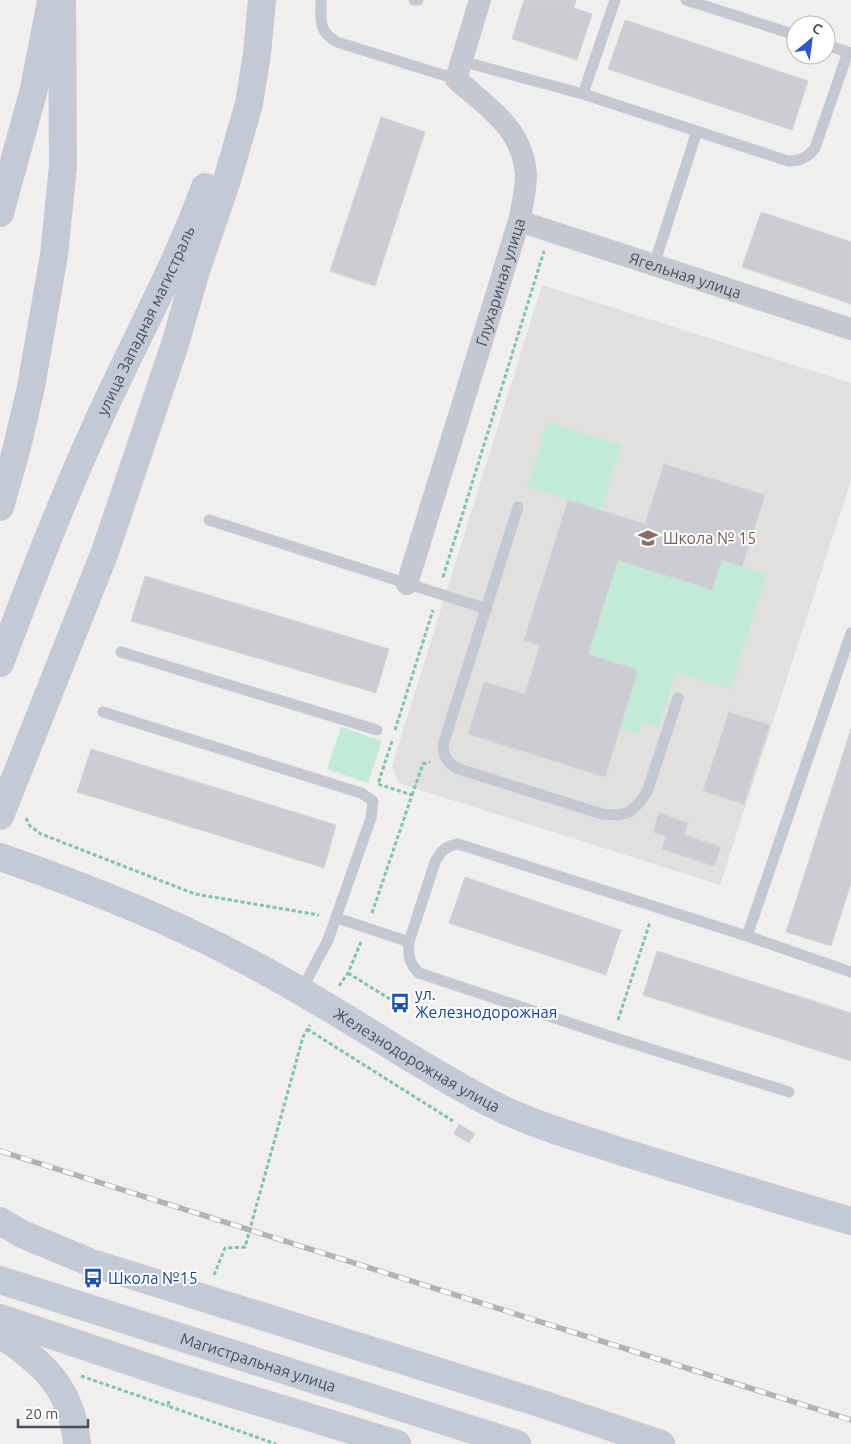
<svg xmlns="http://www.w3.org/2000/svg" width="851" height="1444" viewBox="0 0 851 1444" font-family="Ubuntu,sans-serif">
  <rect width="100%" height="100%" fill="#f0efee"/>
  <!-- education -->
  <path fill="#e1e0df" d="M542 285 851 383V480L720 885 398 783 392 766Z"/>
  <!-- green -->
  <path fill="#c1ead7" d="M547 422 622 445 601 510 527 487Z
    M618 560 712 590 722 560 767 574 731 689 676 672 659 727 642 722 638 735 620 729 638 670 588 654Z
    M341 727 382 741 368 783 327 769Z"/>
  <!-- building -->
  <path fill="#cccdd2" stroke="#d3d4d9" d="M524 0H576L574 8 592 14 577 60 512 39Z
    M625 20 808 81 792 130 608 69Z
    M381 117 425 132 375 286 330 271Z
    M761 212 851 242V304L742 267Z
    M664 464 765 495 742 566 722 560 712 590 618 560 588 654 638 670 605 777 468 734 484 682 525 694 540 645 524 640 568 500 645 524Z
    M145 576 389 649 376 693 131 621Z
    M729 712 770 725 744 804 703 791Z
    M851 729V883L831 946 786 932Z
    M91 749 336 825 324 868 77 792Z
    M659 813 688 823 684 835 721 847 714 866 662 849 666 836 653 832Z
    M465 877 621 930 606 975 449 923Z
    M657 951 851 1013V1061L643 995Z
    M459 1124 475 1134 469 1143 454 1134Z
    M85 1269 103 1275 99 1285 82 1279Z"/>
  <g fill="none" stroke-linecap="round" stroke-linejoin="round">
    <!-- path -->
    <path stroke="#7dc4ac" stroke-width="3" stroke-dasharray="4 2.5" stroke-linecap="butt" d="M443 577 544 251
      M395 730 433 610
      M412 795 423 764 430 762
      M26 818 30 826 41 834 195 894 319 915
      M372 913 412 795 378 784 392 741
      M348 973 390 999
      M339 986 348 973 361 942
      M618 1020 650 922
      M307 1029 453 1121
      M214 1275 225 1248 245 1247 303 1037 310 1025
      M81 1376 168 1406
      M169 1401 168 1406 276 1444"/>
    <!-- lane -->
    <path stroke="#c3c8d2" stroke-width="11" d="M321 0C321 19 318 32 337 42L456 79
      M414 0H418
      M686 0 796 35
      M826 45 851 53
      M461 61 583 94 788 161C800 161 807 158 815 148L848 52
      M583 94 615 0
      M654 265 697 131
      M518 507 443 745C444 758 447 763 459 769L602 814C627 817 633 813 647 792L678 698
      M209 520 487 609
      M851 633 747 936 851 972
      M121 652 377 730
      M103 712 361 793 373 801 371 818 328 940 301 991
      M337 918 409 942 435 862C441 851 445 846 458 844L747 936
      M409 942C408 957 409 963 419 973L612 1037 789 1092"/>
    <!-- street -->
    <g stroke="#c3c8d2" stroke-width="22">
      <path id="s1" d="M519 221 851 329"/>
      <path id="s2" d="M407 584 519 221C522 206 526 190 526 175 523 128 488 108 456 79L480 0"/>
    </g>
    <!-- secondary -->
    <g stroke="#c3c9d5" stroke-width="28">
      <path d="M0 213 34 89 50 6"/>
      <path d="M0 507 16 451 31 387 54 255 63 166 62 0"/>
      <path id="s3" d="M0 663C30 584 60 505 95 428 131 347 175 270 205 187"/>
      <path d="M0 816 105 552 175 344 196 271 227 180 249 104 257 54 262 0"/>
      <path id="s4" d="M0 857C81 885 161 916 237 956 295 986 351 1021 406 1055 436 1073 465 1091 496 1106 536 1126 580 1138 623 1152 699 1176 775 1199 851 1221"/>
      <path id="s5" d="M0 1280 517 1444"/>
      <path d="M0 1318 177 1377 397 1444"/>
      <path d="M0 1334C44 1363 72 1389 77 1444"/>
      <path d="M545 1405 661 1444"/>
    </g>
    <defs>
      <path id="rail" d="M0 1151 851 1420"/>
    </defs>
    <!-- rail casing -->
    <use href="#rail" stroke="#b1b3b8" stroke-width="5.5"/>
    <!-- rail -->
    <use href="#rail" stroke="#fff" stroke-width="4" stroke-dasharray="11" stroke-linecap="butt"/>
    <!-- secondary-bridge -->
    <path stroke="#c3c9d5" stroke-width="28" d="M0 1221 22 1234 89 1262 545 1405"/>
  </g>
  <!-- icons -->
  <defs>
    <symbol id="school-bare" viewBox="-9 -9 18 18"><path d="M0-5L7-2L0 1L-7-2ZM-4 1L0 2.5L4 1V4Q0 6-4 4Z" fill="#8d6e63" stroke="#fff" stroke-width="2.5" paint-order="stroke"/></symbol>
    <symbol id="bus-bare" viewBox="-9 -9 18 18"><path d="M-5-6H5V4H4V6H2V4H-2V6H-4V4H-5ZM-3.5-4V0h7V-4ZM-3.5 1.2v1.5H-2V1.2ZM2 1.2v1.5H3.5V1.2Z" fill="#1a4fb4" stroke="#fff" stroke-width="2.5" paint-order="stroke"/></symbol>
  </defs>
  <g fill-rule="evenodd">
    <use href="#school-bare" x="634" y="524" width="28" height="28"/>
    <use href="#bus-bare" x="386" y="989" width="28" height="28"/>
    <use href="#bus-bare" x="79" y="1264" width="28" height="28"/>
  </g>
  <g text-anchor="middle" stroke-width="4" stroke-linejoin="round" paint-order="stroke">
    <!-- street labels -->
    <g font-size="16" fill="#484f59" stroke="#fff">
      <text dy="6" stroke="none"><textPath href="#s1" startOffset="175">Ягельная улица</textPath></text>
      <text dy="6" stroke="none"><textPath href="#s2" startOffset="316">Глухариная улица</textPath></text>
      <text dy="6" stroke="none"><textPath href="#s3" startOffset="372">улица Западная магистраль</textPath></text>
      <text dy="6" stroke="none"><textPath href="#s4" startOffset="465">Железнодорожная улица</textPath></text>
      <text dy="6" stroke="none"><textPath href="#s5" startOffset="271">Магистральная улица</textPath></text>
    </g>
    <!-- education labels -->
    <g font-size="16" fill="#785e54" stroke="#fff" text-anchor="start">
      <text x="663" y="544">Школа № 15</text>
    </g>
    <!-- transit labels -->
    <g font-size="16" fill="#164399" stroke="#fff" text-anchor="start">
      <text x="415" y="1000">ул.<tspan x="415" dy="18">Железнодорожная</tspan></text>
      <text x="108" y="1284">Школа №15</text>
    </g>
  </g>
  <!-- north arrow -->
  <g transform="translate(811 40) rotate(29)"><circle r="24" fill="#ffffff" stroke="#b6b9bd"/>
  <path d="M0-4L9 19L0 12L-9 19Z" fill="#2d59cc"/>
  <text y="-8" font-size="14" font-weight="bold" text-anchor="middle" fill="#484f59">С</text>
  </g>
  <!-- scale -->
  <path d="M18 1419v8h70v-8" fill="none" stroke="#484f59" stroke-width="2.5"/>
  <text x="25" y="1419" font-size="15" fill="#484f59" stroke="#ffffff" stroke-width="4" paint-order="stroke">20 m</text>
</svg>
